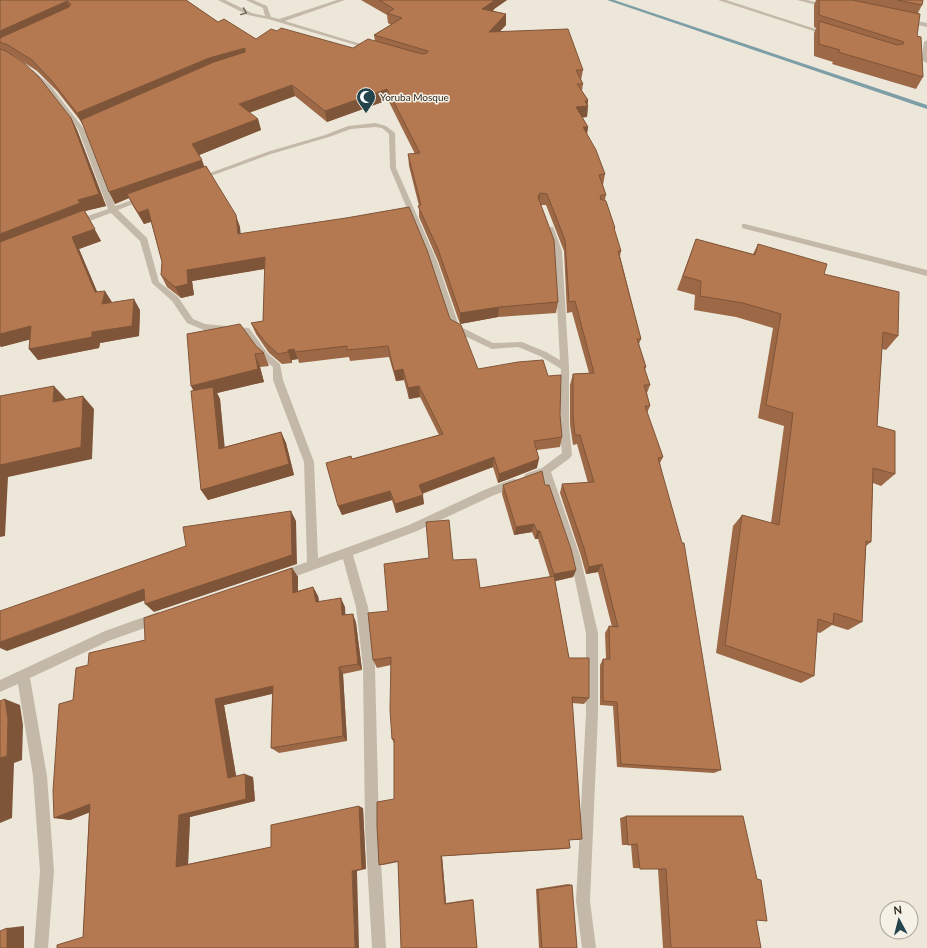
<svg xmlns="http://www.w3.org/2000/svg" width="927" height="948" viewBox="0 0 927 948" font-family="Lato,sans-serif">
  <rect width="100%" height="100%" fill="#ede7da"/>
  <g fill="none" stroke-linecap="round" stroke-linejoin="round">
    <!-- stream -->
    <path fill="#7d9ea6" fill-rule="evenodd" d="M607 0H614L927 105V109Z"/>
    <!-- minor -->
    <path fill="#c4b9a8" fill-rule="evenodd" d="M218 0H225L252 13 265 16 263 8 246 0H253L267 6 271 17 279 19 337 0H345L285 21 374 48 369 49 268 19 248 15Z
      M718 0H726L831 34 826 35Z
      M797 0H807L831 6 828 8Z
      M906 19 927 23V27L904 22 903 21Z
      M927 40V63L921 60 924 42Z
      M29 70H33L50 85 84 129 115 206 144 196 148 198 118 210 147 238 159 282 178 297 193 319 205 324 249 328 268 354 280 364 283 380 314 462 318 558 409 525 484 490 510 480 514 479 518 480 519 483 518 486 492 496 417 531 353 555 368 607 375 667 379 828 386 948H372L365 828 363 667 356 607 343 559 283 581 279 580 277 576 279 572 307 562 304 462 273 380V367L262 358 244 333 204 330 187 323 172 301 152 283 140 241 111 213 79 225H73V221L108 209 78 129 46 87 29 72Z
      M375 123 386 126 395 133 396 168 437 261 459 326 493 343 522 342 546 352 560 360 554 251 546 229 547 227H553L554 229 562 251 569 367V425L572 455 570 458 551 472 580 556 598 633V714L590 901 596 948H582L576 901 586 714V633L570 556 543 476 529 481 525 480 524 477 525 474 542 468 562 453 559 425 561 369 540 356 518 347 492 349 452 330 429 261 390 168 389 134 382 128 375 127 351 129 329 137 271 154 200 180 198 181 194 179 267 152 325 135 348 126Z
      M742 224H745L927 270V276L742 228Z
      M158 612 162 614 164 618 162 622 111 640 30 678 47 776 54 871 48 948H34L40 871 33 776 18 684 0 692V680L105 631Z"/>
  </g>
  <!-- wall -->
  <path fill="#9c6846" d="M0 0H186L218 22 256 39 353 48 375 41 374 35 391 25 388 23 387 15 361 0H507L494 9 493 11 506 14V25L499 32 583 70 581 80 583 84 582 91 588 100 587 117H582L588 127 587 135 605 174 603 185 606 195 605 200 615 228 614 231 621 251 620 256 641 339 639 344 646 367 645 370 650 385 647 393 650 406 647 413 663 457 660 463 721 770 714 773 617 767 613 706 600 705V665L603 659H606L605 633 609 626 612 627 598 572 586 574 581 556 560 493 562 484 588 483 577 444 573 445 570 425V385L573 374 589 373 572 312 567 313 564 251 546 205H541L558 302 556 313 498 317 460 324 438 261 419 217V206L409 166 408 154H415L388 100 327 122 295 96 249 113 258 119 261 130 199 155 204 167 240 227V233L450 319 478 369 560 415 562 437 560 447 537 450V468L498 483 493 467 422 494 424 504 396 513 392 500 342 515 338 506 352 459 439 435 420 397 409 399 404 380 396 381 389 357 350 361 349 357 299 363 298 359 292 360V363L282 364 269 353 256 334 251 323 263 321 265 269 192 281 194 295 181 298 167 287 161 275 162 262 151 222 144 224 133 206 129 198 115 204 83 124 57 91 37 71 14 56 11 55 71 118 77 130 106 206 85 211 101 241 79 249 97 292 112 303 140 310 139 336 100 343 99 348 38 360 29 349 30 339 1 347 0 312Z
    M815 0H852L855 1V0H923L922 5 918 13 917 36 923 77 916 89 832 64 833 62 814 56V33L816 28 814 27V5L816 0Z
    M696 239 753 254 758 244 824 274 898 336 886 350 882 349 877 426 895 474 881 486 873 483 871 542 866 546 862 622 848 630 832 625 820 633 817 632 814 676 801 683 716 653 733 526 742 515 771 523 784 426 758 418 773 328 736 317 694 310 695 295 677 290Z
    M256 346 264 353 269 366 260 367 264 382 217 393 220 399 224 447 281 432 286 443 294 475 208 500 201 490 194 391 191 386Z
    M503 485H545L576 570 573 577 555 581 569 658 589 698 584 704 572 703 582 839 578 840H569L570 848 565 849 442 856 446 903 473 899 477 948 398 862 383 865H379L394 799V743L392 739 391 665 377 668 373 660 388 611 453 560 480 588 550 577 538 539H535L532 532 514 535 502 494Z
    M292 568 298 577V591L313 587 318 596 319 602 345 607V615L353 614 356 623 362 670 343 674 347 741 279 753 271 748 272 694 224 705 236 776 253 777 255 801 190 817 188 864 271 847 363 808 366 869 83 937 89 812 70 820 54 818 73 700 88 665 145 640Z
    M626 816 756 920 761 948H663L658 869 633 868 631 845H622L620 818Z
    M568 884 572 885 577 948H539L536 889Z"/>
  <!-- shaded-wall -->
  <path fill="#7f5539" d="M491 0H507L494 9 493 11 482 9Z
    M67 1 72 12 0 42V31Z
    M506 14V25L489 43V32Z
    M245 48 248 59 212 69 82 124 77 113 209 58Z
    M292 85 295 96 242 115 239 104Z
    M387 89 388 100 327 122 325 111Z
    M588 100 587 106H588L587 117 574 119 576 107 585 101Z
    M71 118 77 130 106 206 85 211 78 200Z
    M258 119 261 130 197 156 192 144Z
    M583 127H588L586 138Z
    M202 160 206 171 127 194 129 198 115 204 109 192Z
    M540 193 539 204 538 197Z
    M80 203 101 241 79 249 102 303 0 248V234Z
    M148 209 153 221 144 224 138 213Z
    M236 215 240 227 242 245 238 234Z
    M265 257 269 268 192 281 194 295 181 298 175 287 187 270Z
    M105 291 112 302 110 315 102 304Z
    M134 299 140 310 139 336 100 343 99 348 38 360 29 349 92 332Z
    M499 307 498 317 460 324V313Z
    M31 326 40 337 1 347 0 346V334Z
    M294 349 298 359 292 360V363L288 352V350Z
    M255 354 260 367 264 382 217 393 220 399 226 460 219 449 198 398 191 386Z
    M403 369 404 380 396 381 394 371Z
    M54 386 66 399 64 415 53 402Z
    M419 386 420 397 409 399 408 388Z
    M83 396 94 409 92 459 8 477 5 536 0 537V465Z
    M281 432 286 443 294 475 208 500 201 490Z
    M494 457 493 467 420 494 419 485Z
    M539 459 537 468 498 483 499 474Z
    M390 491 392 500 342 515 338 506Z
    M423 495 424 504 396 513 395 504Z
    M291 511 296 521 297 564 154 612 145 604Z
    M534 524 532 532 514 535 516 527Z
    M537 531H540L538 539H535Z
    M602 564 598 572 586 574 589 567Z
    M292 568 298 577V602L293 593Z
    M576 570 573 577 552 582 554 574Z
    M313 587 318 596 321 611 316 602Z
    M144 589 154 597 7 651 0 648V642Z
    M341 598 345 607 346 624 342 615Z
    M353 614 356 623 362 670 358 664Z
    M339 667 343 674 347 741 343 736Z
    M273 686 279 692 224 705 237 781 228 778 215 699Z
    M5 699 20 705 23 725 22 760 14 763 12 818 0 823V758Z
    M245 774 253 777 255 801 190 817 188 866 176 867 179 815Z
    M90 804 104 807 70 820 54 818Z
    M359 806 363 808 366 869H362Z
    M441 856H442L446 903 445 904Z
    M352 871H357L359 948H355Z
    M24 926V948H7V928Z"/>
  <!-- building -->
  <path fill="#b57951" stroke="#7f5539" d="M0 0H186L218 22 224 19 256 39 271 29 277 31 281 28 353 48 368 39 422 54 427 53 428 51 374 35 402 18 387 13 394 9 379 0H492L494 1 482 9 506 14 489 32 568 29 583 70H576L583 84H577L588 100 585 101 588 106 576 107 588 127H583L596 150 605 174 599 175 606 195H601L600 199 606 201 615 228H614L621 251H618L641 339H637L646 367H644L650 385H644L650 406H645L663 457 658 458 682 543H684L721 770 621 764 617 702 603 701V659H610L609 626 618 627 602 564 589 567 584 548 562 484 594 482 580 435H575L573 415V374L594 373 575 301 569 302 565 240 547 194 540 193 538 197 554 240 558 302 499 307 460 313 438 249 418 206 421 205 408 154 420 153 387 89 325 111 292 85 239 104 258 119 192 144 202 160 109 192 81 120 214 62 245 52V48L209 58 77 113 51 80 32 60 8 45 0 42V38L69 7 71 4 67 1 0 31Z
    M819 0H852L920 14 917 36 921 37 923 77 838 52 840 50 819 44V21L897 45 903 44 904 42 819 15Z
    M897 0H923L922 5Z
    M0 49 6 51 24 63 39 77 71 118 99 194 78 200 80 203 0 234Z
    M206 166 236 215 238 234 346 218 409 207 427 250 450 319 461 325 478 369 518 362 543 360 548 376 561 375 560 415 562 437 534 441 539 459 499 474 494 457 419 485 423 495 395 504 390 491 338 506 326 463 351 456 352 459 443 434 419 386 408 388 403 369 394 371 388 346 347 350V346L295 352 294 349 288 350V352L278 354 265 342 251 323 263 321 265 257 187 270 188 284 175 287 161 275 162 262 148 209 138 213 127 194Z
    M84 210 95 229 72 237 95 292 105 291 102 304 134 299 132 326 92 332V337L29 349 31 326 0 334V242Z
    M696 239 755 255 758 244 827 264 824 274 899 292 898 336 883 332 877 426 895 431V474L873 468 871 542 866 541 862 622 834 613 833 624 818 619 814 676 725 645 742 515 779 525 793 413 766 405 781 314 743 303 700 296 701 281 683 276Z
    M240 324 256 346 264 353 255 354 258 369 191 386 187 334Z
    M54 386 53 402 83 396 81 447 0 465V396Z
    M213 387 219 449 281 432 289 464 201 490 191 391Z
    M542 471 545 485H549L571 549 576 570 554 574 540 531H537L534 524 516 527 503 485Z
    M291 511 292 555 145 604 144 589 0 642V611L186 546 183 527Z
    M449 520 453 560 476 559 480 588 554 576 569 658H589V698L572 697 582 839 569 840 570 848 441 856 445 904 473 900 477 948H401L398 861 379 865 377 826V802L394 799V739H392L390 710 391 657 373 660 368 613 388 611 384 564 429 558 426 522Z
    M292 568 293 593 313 587 316 602 341 598 342 615 353 614 358 664 339 667 343 736 271 748 273 686 215 699 228 778 245 774 246 799 179 815 176 867 271 847V825L359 806 362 869 352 871 355 948H57V945L83 937 90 804 54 818 53 791 59 704 73 700 76 668 88 665 89 653 145 640 144 618Z
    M5 699 8 720 7 756 0 758V701Z
    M626 816H743L757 879 761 880 767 921 756 920 761 948H671L666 869H640L637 844 628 845Z
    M572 885 577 948H542L538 890Z
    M7 928V948H0V931Z"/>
  <!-- one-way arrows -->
  <defs><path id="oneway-chevron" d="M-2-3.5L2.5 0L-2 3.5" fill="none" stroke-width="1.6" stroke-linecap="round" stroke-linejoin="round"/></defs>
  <use stroke="#746b61" href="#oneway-chevron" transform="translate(244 12) rotate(23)"/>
  <!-- icons -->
  <defs>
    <symbol id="mosque-pin" viewBox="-11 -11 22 30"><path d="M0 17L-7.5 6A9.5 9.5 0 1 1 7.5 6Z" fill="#23444d" stroke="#f6f1e6"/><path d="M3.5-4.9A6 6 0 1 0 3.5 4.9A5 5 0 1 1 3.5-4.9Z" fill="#fff"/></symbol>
  </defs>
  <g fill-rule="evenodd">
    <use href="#mosque-pin" x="355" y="86" width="22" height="30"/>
  </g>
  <g text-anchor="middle" stroke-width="3" stroke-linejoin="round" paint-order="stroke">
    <!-- far-poi labels -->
    <g font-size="10" fill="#322c27" stroke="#f6f1e6" text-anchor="start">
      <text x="380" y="101">Yoruba Mosque</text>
    </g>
  </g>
  <!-- north arrow -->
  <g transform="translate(899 920) rotate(353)"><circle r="19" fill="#f6f1e6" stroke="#a8a29a"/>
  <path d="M0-3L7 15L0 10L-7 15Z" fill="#23444d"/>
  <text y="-6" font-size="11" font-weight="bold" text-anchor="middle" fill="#322c27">N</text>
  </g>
</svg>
